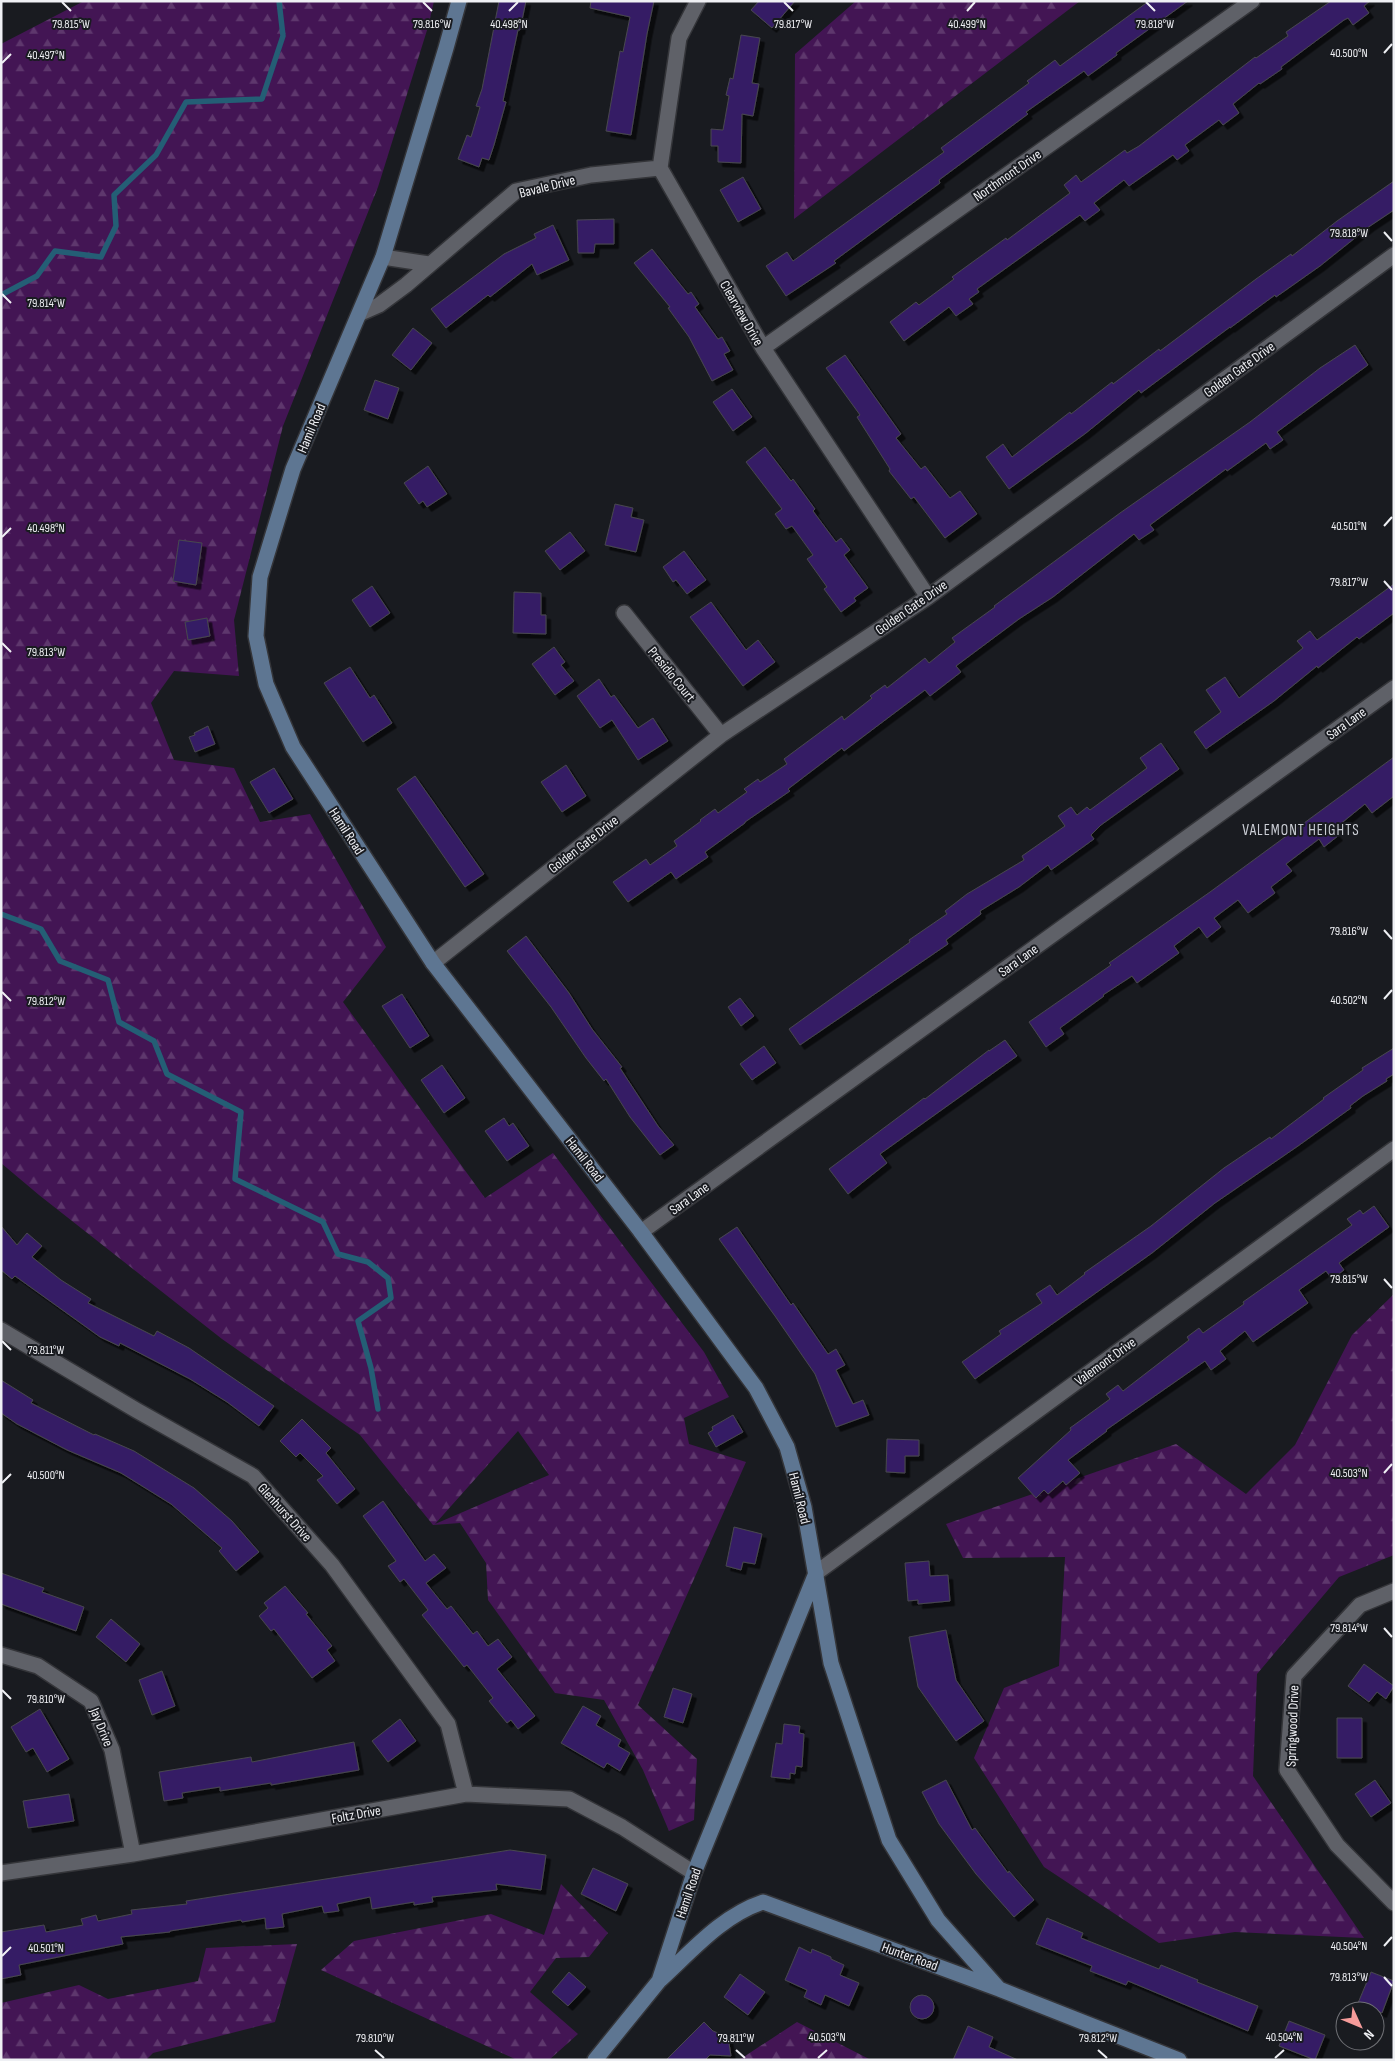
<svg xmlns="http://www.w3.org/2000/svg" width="1395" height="2061" viewBox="0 0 1395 2061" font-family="'Sofia Sans Condensed',sans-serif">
  <defs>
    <pattern id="forest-firs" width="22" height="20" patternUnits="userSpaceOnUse" patternTransform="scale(1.25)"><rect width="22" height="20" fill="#431554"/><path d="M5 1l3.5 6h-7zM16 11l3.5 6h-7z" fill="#5e376d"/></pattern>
    <filter id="shadow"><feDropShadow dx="4.5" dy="4.5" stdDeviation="0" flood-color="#0009"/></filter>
  </defs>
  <rect width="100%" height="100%" fill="#191b20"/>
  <!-- forest -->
  <path fill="url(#forest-firs)" fill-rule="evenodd" d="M84 1H434L428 27 378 187 283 426 234 620 239 676 174 671 151 703 174 760 234 768 260 822 310 814 386 947 343 1002 485 1198 553 1153 704 1352 729 1397 684 1418 689 1444 746 1462 638 1705 697 1759 694 1820 669 1831 643 1770 604 1700 555 1693 488 1600 486 1563 460 1523 433 1525 360 1435 222 1339 39 1195 1 1163V44ZM518 1431 549 1475 435 1524Z
    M856 1H1080L794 219 795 54Z
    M1394 1294V1555L1339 1577 1257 1674 1253 1776 1364 1938 1235 1932 1159 1943 1044 1867 974 1758 1004 1688 1059 1666 1065 1557 963 1558 946 1524 1176 1444 1246 1494 1295 1445 1352 1335Z
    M561 1884 608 1933 589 1957 556 1958 530 1992 578 2034 549 2060H517L321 1970 354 1941 491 1914 544 1935Z
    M297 1944 275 2022 153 2053 146 2060H1V2003L79 1985 108 1999 198 1981 206 1948Z
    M797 2022 871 2060H739Z"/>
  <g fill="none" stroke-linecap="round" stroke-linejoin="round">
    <!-- stream -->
    <path stroke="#245e75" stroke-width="5.5" d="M1 295 37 276 55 251 101 257 116 226 114 195 156 155 186 102 262 99 283 36 279 1
      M1 914 41 929 60 961 108 980 119 1022 154 1041 167 1074 241 1112 235 1179 323 1222 338 1254 368 1262 388 1278 391 1298 358 1321 371 1368 378 1409"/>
  </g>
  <!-- building -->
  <path fill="#361f65" stroke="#48474e" filter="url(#shadow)" d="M499 1H526L520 30H518L503 101 506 102 494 145 489 160 482 158 479 167 458 159 467 135 471 137 480 107 476 106 482 89Z
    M591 1H654L647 34 631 135 606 131 620 51 623 52 630 17 590 8Z
    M759 1H795L772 28 751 10Z
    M1149 1H1188L1116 53 1117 55 1088 76 1084 71 1026 112 1028 114 939 180 940 183 834 261 836 263 786 296 766 266 787 252 793 261 944 152 941 148 1029 83 1027 81 1055 60 1060 66Z
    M1331 1H1370L1364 6 1369 13 1353 25 1348 18 1344 20 1281 67 1282 69 1260 84 1259 83 1233 104 1239 113 1223 125 1219 120 1185 145 1189 151 1177 160 1173 155 1129 186 1124 180 1094 203 1100 210 1085 221 1080 215 977 289 979 292 969 299 973 304 956 316 949 307 904 341 890 322 916 302 919 305 954 279 952 277 974 261 1006 238 1007 240 1070 193 1064 185 1076 175 1081 182 1125 150 1127 153 1139 146 1255 57 1256 58 1288 36 1286 32Z
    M741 35 760 38 752 83 759 84 753 116 742 114 741 163 718 162V146H711V129L723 130 729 96 726 95 730 78 733 79Z
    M743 177 761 209 738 222 720 190Z
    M1394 181V210L1370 226 1320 266 1276 297 1275 295 1230 328V327L1141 393 1139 390 1086 433 1009 489 986 457 1003 444 1012 457 1070 412 1071 414 1112 382 1113 384 1159 349 1160 351 1256 279 1291 254 1292 256 1337 221Z
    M614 219V244H595L594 253H578L577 220Z
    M553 225 569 260 537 275 532 264 490 297 488 295 446 328 431 309 504 254 536 238 534 234Z
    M652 249 688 294 691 292 699 304 695 307 718 339 722 337 730 351 724 354 733 370 712 381 689 337 668 308 670 307 634 263Z
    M413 328 432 343 411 370 392 355Z
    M1355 345 1368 365 1277 432 1283 440 1270 449 1266 443 1227 471 1226 469 1150 525 1154 530 1139 540 1134 534 1053 597 1019 619 956 666 961 672 930 696 925 690 844 751 842 748 788 789 790 791 745 822V823L705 852 708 857 676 879 671 872 628 902 613 882 646 859 650 865 677 846 674 841 701 821 700 820 715 809 718 813 747 792 744 789 758 779 760 782 787 764 784 759 842 716 844 720 872 698 870 696 885 685 887 688 925 658 929 663 955 642 952 638 995 607 994 606 1120 513 1250 422 1320 368Z
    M845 355 901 434 896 438 921 469 925 466 950 498 960 491 977 514 945 538 914 497 911 499 889 471 890 469 857 417 860 415 826 368Z
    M375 380 399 388 388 419 364 410Z
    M732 389 752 417 733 431 713 402Z
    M765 447 791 481 793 479 815 509 813 511 836 542 841 538 850 550 844 555 868 588 854 598 856 601 841 612 824 589 827 587 807 559 813 555 792 526 786 529 775 514 782 509 746 462Z
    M428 466 447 494 427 507 423 501 419 504 404 483Z
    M615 504 633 508 631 517 644 520 636 552 605 545Z
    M570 532 585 551 560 570 545 551Z
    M179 540 202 543 196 585 173 581Z
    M684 551 706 580 687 594 676 580 673 582 663 567Z
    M1394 584V613L1359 639 1357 637 1318 668 1317 666 1274 701 1206 749 1194 732 1221 712 1206 690 1225 677 1239 698 1303 648 1297 641 1310 631 1317 640Z
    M372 586 390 613 370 627 352 600Z
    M514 592 541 593V615H546V634L513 633Z
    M711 602 746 650 758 640 775 662 743 686 690 617Z
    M207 618 210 636 188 640 185 622Z
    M554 647 565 662 561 665 574 681 555 695 532 664Z
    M350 667 370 698 374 695 392 723 363 742 324 683Z
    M599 679 611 697 614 695 638 728 653 718 668 741 638 760 612 720 600 728 577 696Z
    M208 726 215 744 195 752 189 737 195 735 194 733Z
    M1161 743 1179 769 1101 825 1091 835 1094 839 1065 860 1051 870 1048 865 1019 887 980 911 981 914 946 940 948 944 800 1045 789 1029 910 942 909 940 947 914 945 911 967 894 1024 860 1022 856 1065 826 1058 816 1071 807 1077 815 1087 807 1090 810 1147 768 1140 758Z
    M1394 757V796L1372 813 1365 804 1333 830 1338 836 1324 847 1319 839 1286 864 1292 871 1271 887 1275 893 1248 913 1238 900 1214 918 1221 927 1207 938 1199 927 1174 946 1179 953 1137 983 1132 976 1103 995 1104 996 1060 1028 1064 1034 1046 1047 1029 1022 1111 965 1109 963 1210 892Z
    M566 765 586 796 562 812 541 782Z
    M274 768 293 799 269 813 250 782Z
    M415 776 484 874 465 887 397 789Z
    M526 936 569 993 592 1029 622 1067 620 1068 658 1126 674 1145 660 1155 630 1117 606 1079 604 1081 586 1058 551 1007 507 951Z
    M402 994 429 1036 410 1048 382 1006Z
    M740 998 754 1016 741 1026 728 1007Z
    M1005 1040 1017 1056 880 1154 887 1163 848 1194 829 1169 924 1098 925 1099 989 1050V1051Z
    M764 1046 776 1063 752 1080 740 1064Z
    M1394 1048V1074L1386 1079 1387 1081 1363 1096 1350 1106 1351 1108 1298 1146 1215 1203 1152 1253 975 1379 962 1362 1001 1334 999 1331 1042 1303 1036 1294 1050 1285 1057 1295 1085 1274 1084 1273 1151 1226 1224 1168 1270 1137 1271 1139 1324 1099 1323 1098 1363 1070 1362 1068Z
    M442 1065 465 1098 444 1113 421 1080Z
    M504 1118 509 1126 513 1123 529 1146 507 1161 485 1131Z
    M1374 1206 1389 1227 1339 1263 1344 1270 1332 1279 1326 1271 1299 1290 1308 1303 1253 1342 1245 1331 1220 1351 1226 1359 1211 1370 1205 1361 1106 1430 1107 1431 1068 1460 1080 1473 1066 1485 1063 1481 1048 1494 1044 1490 1036 1498 1018 1478 1071 1430 1070 1428 1110 1399 1106 1394 1118 1385 1123 1391 1189 1340 1187 1337 1199 1328 1203 1333 1244 1304 1243 1302 1352 1225 1347 1219 1360 1210 1363 1214Z
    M1 1226 17 1245 27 1233 42 1246 32 1257 61 1280 91 1299 88 1303 154 1336 157 1331 189 1348 274 1406 259 1426 227 1402 190 1379 120 1343 119 1346 100 1337 15 1276 12 1279 1 1270Z
    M737 1227 791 1305 793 1303 828 1354 836 1349 845 1365 836 1370 853 1404 863 1400 869 1415 836 1427 815 1374 775 1316 719 1239Z
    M1 1380 33 1400 31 1403 94 1435 95 1434 134 1451 194 1488 232 1521 259 1552 236 1571 219 1551 222 1548 171 1504 121 1473 67 1450 17 1424 1 1413Z
    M733 1415 743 1432 716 1447 708 1433 713 1430 712 1427Z
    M302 1419 331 1448 326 1453 355 1489 337 1504 317 1480 323 1476 300 1453 296 1457 280 1441Z
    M887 1439 919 1440V1456H905V1473L886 1472Z
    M383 1501 425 1561 434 1554 446 1568 426 1583 447 1609 451 1606 473 1634 477 1631 488 1646 498 1639 512 1657 497 1669 535 1716 518 1729 511 1720 507 1723 489 1701 493 1698 467 1665 464 1667 422 1615 428 1610 404 1579 400 1582 388 1566 396 1561 363 1516Z
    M734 1527 762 1534 755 1564 743 1562 741 1570 726 1566Z
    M929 1561 930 1576 948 1575 950 1601 918 1604V1600L908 1601 905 1563Z
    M1 1573 44 1588 42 1592 84 1607 76 1631 1 1604Z
    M285 1586 308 1613 306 1614 332 1646 327 1650 335 1661 312 1678 274 1629 271 1631 259 1616 268 1608 264 1603Z
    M111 1619 140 1644 126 1662 96 1637Z
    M946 1630 956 1680 984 1721 956 1741 918 1687 909 1637Z
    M1364 1664 1394 1686 1386 1699 1377 1692 1369 1702 1348 1686Z
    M162 1671 175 1706 152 1715 139 1680Z
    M673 1688 692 1694 683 1723 664 1717Z
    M583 1706 601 1716 596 1725 621 1740 618 1746 630 1753 620 1771 607 1763 604 1768 561 1743Z
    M40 1709 69 1759 47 1772 33 1748 26 1752 11 1727Z
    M1337 1718H1362V1758H1337Z
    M400 1719 416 1741 388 1762 372 1741Z
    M784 1724 800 1726 799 1733 804 1734 802 1767 796 1766 795 1774 790 1773V1779L771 1777 776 1743 782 1744Z
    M354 1742 359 1770 271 1785V1783L220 1791V1787L182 1793 183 1798 164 1801 159 1772 251 1757 252 1762Z
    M946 1780 972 1830 975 1828 1008 1873 1009 1871 1034 1900 1014 1917 976 1874 939 1824 922 1792Z
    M1375 1780 1391 1803 1371 1817 1355 1794Z
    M69 1794 74 1821 28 1828 23 1801Z
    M510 1850 546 1855 541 1890 496 1884 497 1890 432 1897 433 1902 414 1905V1902L372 1909 370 1897 337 1904 339 1911 324 1913 322 1906 282 1914 284 1927 266 1929 265 1918 242 1922 241 1920 170 1931V1932L121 1937 123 1944 19 1965 21 1975 1 1979V1932L44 1925 46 1932 83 1925 81 1919 96 1915 98 1921 132 1914 131 1910 187 1904 186 1901Z
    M593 1868 628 1884 616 1911 581 1894Z
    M1047 1918 1083 1933 1081 1938 1159 1969 1161 1965 1198 1980 1197 1982 1258 2006 1248 2031 1128 1981 1126 1985 1090 1971 1092 1966 1036 1944Z
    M799 1947 811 1953 812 1949 831 1957V1959L844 1965 840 1975 859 1983 849 2006 825 1995 821 2005 804 1997 807 1990 785 1980Z
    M569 1972 586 1987 568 2006 552 1992Z
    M1371 1972 1394 1981 1382 2013 1358 2003Z
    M740 1974 765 1992 748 2015 724 1997Z
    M910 2007a12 12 0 1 1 24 0a12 12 0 1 1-24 0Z
    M1289 2021 1325 2035 1315 2060 1279 2046Z
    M704 2022 713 2031 728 2037 731 2056 710 2055 705 2060H666Z
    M968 2026 993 2037 989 2047 1018 2060H953Z"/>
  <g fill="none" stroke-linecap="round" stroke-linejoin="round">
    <defs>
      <path id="street" d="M698 1 679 38 660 168 763 348 928 597
        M383 257 429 264
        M361 313 379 305 406 285 516 191 591 175 660 168
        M763 348 1252 1
        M624 613 721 735
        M433 963 721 735 928 597 1394 255
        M641 1232 1394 688
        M1 1330 136 1410 253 1476 332 1565 448 1724 466 1794
        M816 1573 1394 1149
        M1394 1591 1360 1605 1294 1676 1287 1770 1337 1845 1394 1903
        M1 1655 38 1666 91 1701 112 1750 133 1854
        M1 1873 133 1854 466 1794 569 1799 622 1827 694 1873"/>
      <path id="secondary" d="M459 1 446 48 383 257 293 469 260 577 256 636 266 684 293 747 433 963 641 1232 756 1388 787 1447 804 1507 831 1663 889 1840 938 1920 999 1989
        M659 1981C691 1952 721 1916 763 1902L999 1989 1179 2060
        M595 2060 659 1981 694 1873 816 1573"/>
    </defs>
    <!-- street casing -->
    <use href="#street" stroke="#343539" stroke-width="18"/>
    <!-- secondary casing -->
    <use href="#secondary" stroke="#343539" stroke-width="18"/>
    <!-- street -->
    <use href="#street" stroke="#5f6168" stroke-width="15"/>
    <!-- secondary -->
    <use href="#secondary" stroke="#5e7692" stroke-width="15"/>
  </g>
  <!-- ticks -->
  <path fill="none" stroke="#eff0f4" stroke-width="2" d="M62 2 71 11M423 2 432 11M784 2 793 11M1146 2 1155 11M509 11 518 2M967 11 975 2M1384 53 1392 44M2 63 11 54M1384 232 1392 241M2 294 11 303M1384 526 1392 517M2 537 11 528M1384 581 1392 590M2 643 11 652M1384 930 1392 939M2 992 11 1001M1384 999 1392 990M1384 1279 1392 1288M2 1341 11 1350M1384 1473 1392 1464M2 1483 11 1474M1384 1628 1392 1637M2 1690 11 1699M1384 1946 1392 1937M2 1956 11 1947M1384 1977 1392 1986M375 2050 384 2058M736 2050 745 2058M1098 2050 1107 2058M818 2058 827 2050M1275 2058 1284 2050"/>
  <g text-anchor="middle" stroke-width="4" stroke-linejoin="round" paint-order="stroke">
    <!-- street labels -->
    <g font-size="14" fill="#eff0f4" stroke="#191b20">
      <text transform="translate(1007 175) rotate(-35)" y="5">Northmont Drive</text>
      <text transform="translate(547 186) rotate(-14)" y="5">Bavale Drive</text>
      <text transform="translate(742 313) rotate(60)" y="5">Clearview Drive</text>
      <text transform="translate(1239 369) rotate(-36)" y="5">Golden Gate Drive</text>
      <text transform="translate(311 428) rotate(-67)" y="5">Hamil Road</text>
      <text transform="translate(911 607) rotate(-35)" y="5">Golden Gate Drive</text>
      <text transform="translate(672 674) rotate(51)" y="5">Presidio Court</text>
      <text transform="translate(1346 723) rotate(-36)" y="5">Sara Lane</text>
      <text transform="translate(347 831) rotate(57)" y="5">Hamil Road</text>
      <text transform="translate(583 844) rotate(-38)" y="5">Golden Gate Drive</text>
      <text transform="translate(1018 960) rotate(-36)" y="5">Sara Lane</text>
      <text transform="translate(585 1159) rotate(52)" y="5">Hamil Road</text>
      <text transform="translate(689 1198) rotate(-36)" y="5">Sara Lane</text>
      <text transform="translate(1105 1361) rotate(-36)" y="5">Valemont Drive</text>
      <text transform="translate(800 1498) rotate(76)" y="5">Hamil Road</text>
      <text transform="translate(285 1512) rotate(48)" y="5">Glenhurst Drive</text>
      <text transform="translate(1292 1726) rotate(-88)" y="5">Springwood Drive</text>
      <text transform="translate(102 1727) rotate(68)" y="5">Jay Drive</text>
      <text transform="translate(356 1814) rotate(-10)" y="5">Foltz Drive</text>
      <text transform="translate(688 1893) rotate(-71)" y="5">Hamil Road</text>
      <text transform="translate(910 1956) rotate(20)" y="5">Hunter Road</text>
    </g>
    <!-- neighbourhood labels -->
    <g font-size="15" letter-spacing="1" fill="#cbced5" stroke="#191b20">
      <text x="1301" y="835">VALEMONT HEIGHTS</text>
    </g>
  </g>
  <g font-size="12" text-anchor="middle" fill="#eff0f4" stroke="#191b20" stroke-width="4" stroke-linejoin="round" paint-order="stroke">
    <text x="432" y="28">79.816°W</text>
    <text x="793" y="28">79.817°W</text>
    <text x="71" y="28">79.815°W</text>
    <text x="1155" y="28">79.818°W</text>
    <text x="509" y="28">40.498°N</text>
    <text x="967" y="28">40.499°N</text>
    <text x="1349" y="57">40.500°N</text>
    <text x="46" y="59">40.497°N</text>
    <text x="1349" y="237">79.818°W</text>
    <text x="46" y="307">79.814°W</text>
    <text x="1349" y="530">40.501°N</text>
    <text x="46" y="532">40.498°N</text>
    <text x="1349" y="586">79.817°W</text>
    <text x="46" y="656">79.813°W</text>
    <text x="1349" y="935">79.816°W</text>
    <text x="1349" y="1004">40.502°N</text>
    <text x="46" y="1005">79.812°W</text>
    <text x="1349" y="1283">79.815°W</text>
    <text x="46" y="1354">79.811°W</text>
    <text x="1349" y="1477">40.503°N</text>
    <text x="46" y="1479">40.500°N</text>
    <text x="1349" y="1632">79.814°W</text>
    <text x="46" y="1703">79.810°W</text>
    <text x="1349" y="1950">40.504°N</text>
    <text x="46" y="1952">40.501°N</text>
    <text x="1349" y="1981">79.813°W</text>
    <text x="827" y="2041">40.503°N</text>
    <text x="1284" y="2041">40.504°N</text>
    <text x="375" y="2042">79.810°W</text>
    <text x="736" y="2042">79.811°W</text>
    <text x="1098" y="2042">79.812°W</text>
  </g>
  <!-- border -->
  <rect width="1395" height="2061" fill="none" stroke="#eff0f4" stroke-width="5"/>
  <!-- north arrow -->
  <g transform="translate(1360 2026) rotate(134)"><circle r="24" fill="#191b20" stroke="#6f7075"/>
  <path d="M0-4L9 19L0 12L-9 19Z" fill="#f59b9a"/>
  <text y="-8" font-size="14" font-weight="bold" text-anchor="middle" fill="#eff0f4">N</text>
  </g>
</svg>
